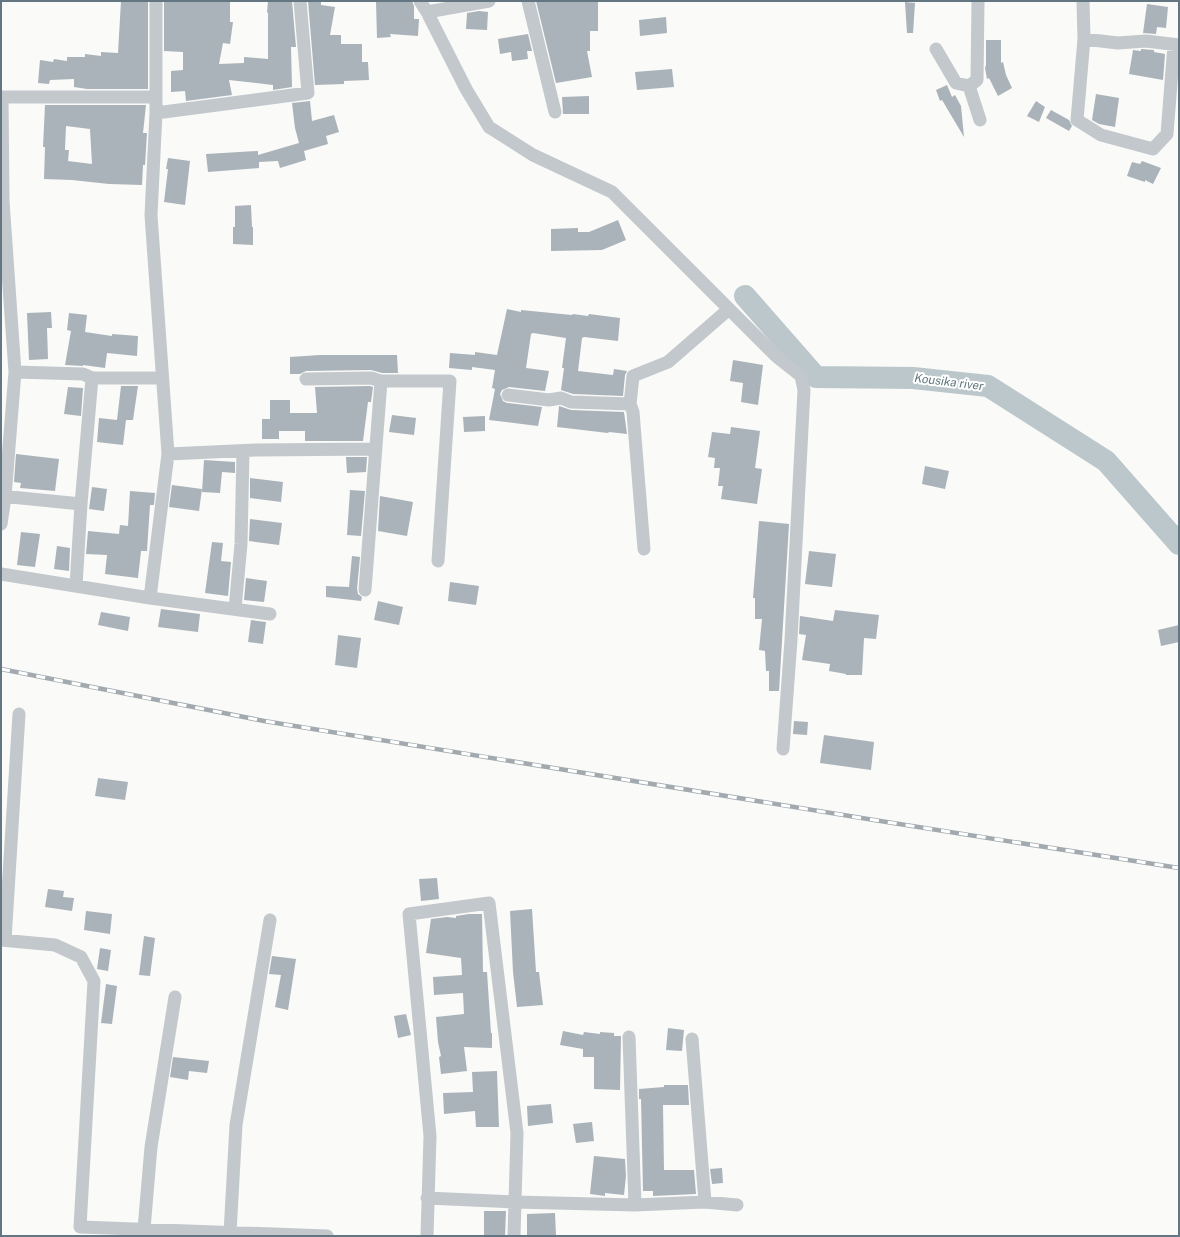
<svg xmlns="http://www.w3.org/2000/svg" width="1180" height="1237" viewBox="0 0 1180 1237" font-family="'Public Sans',sans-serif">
  <rect width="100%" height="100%" fill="#fafaf8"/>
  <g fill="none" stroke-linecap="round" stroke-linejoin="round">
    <!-- river -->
    <path stroke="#bbc7cb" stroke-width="22" d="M745 296 816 377 913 378 988 386 1106 461 1179 544"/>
  </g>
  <!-- building -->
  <path fill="#aab3b9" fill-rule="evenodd" d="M121 1H148V89H87L74 87V79L50 80 49 84 38 83 40 60 53 62 54 59 67 61V57H85V54L101 56V52L118 53Z
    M164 1H230V22H233L230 44 223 43 219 64 244 63V57L268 59V13L267 12 268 1H292L296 47H291L292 87 273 90V85L229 80 232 95 186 101 185 91 171 92V71L183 70V52L164 51Z
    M308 1H321V5L335 7 330 35H341V44H362V62H368L369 80 344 81V84L315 85Z
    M390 1H412L414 6V19H419L418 36 390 34 391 37 377 38 376 2Z
    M536 1H598V31H590V51H587L592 77 556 83Z
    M905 2 915 3 913 33H907Z
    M1147 4 1168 7 1166 28 1157 27 1156 34 1143 33Z
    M479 11 488 12 487 30 466 29 467 13Z
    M666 17 667 33 640 36 639 20Z
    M528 34 532 51H527L528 59 512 61 511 52 500 54 498 39Z
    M986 40H1001V63L1003 62 1006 75 1012 88 998 96 989 78 987 79 985 68 986 65Z
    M1141 49 1154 50V52L1165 54 1163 80 1129 74 1133 50 1141 51Z
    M672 69 674 87 637 90 635 72Z
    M947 85 952 97 955 95 961 106 964 137 942 100 940 101 936 90Z
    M1096 94 1119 98 1115 127 1099 124 1092 120Z
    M589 96V114H563L562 97Z
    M310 101 312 121 334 115 339 132 326 136 328 144 304 151 306 160 280 168 278 161 259 162V168L208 172 206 154 258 151V155L299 143 295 128 292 103Z
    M1036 101 1045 107 1039 122 1027 116Z
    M45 105H146L143 133H147L145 165H143L142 185 109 184 72 180 44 179 45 147H43ZM66 126 90 129 92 164 68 161 69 150H65Z
    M1051 110 1069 120 1072 126 1069 131 1046 118Z
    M168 158 190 161 185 205 164 202 168 169H166Z
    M1142 161 1161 168 1153 184 1145 180V182L1127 176 1132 162 1140 164Z
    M251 205 252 227H253V245L233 244V227H235V206Z
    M618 220 626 240 602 250 551 251V229L578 228V232H589Z
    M507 309 521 312V310L572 315 573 314 588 316 589 314 620 318 618 341 584 337 582 338 578 371 613 375 614 369 627 371 625 375 623 396 573 394 561 390 564 368H562L566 338 533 333 531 334 526 368 549 371 545 391 509 387 502 390 500 394 503 401 507 403 542 407 538 426 489 420 495 389 492 388 495 370 472 367V370L449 368 450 353 475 355V352L497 355Z
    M51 312 52 328H47L48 359 29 360 27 313Z
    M69 313 87 315 85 332 112 336V334L138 336 137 356 107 353 105 368 83 365V366L65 365 71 331 67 330Z
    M320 355H397L398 373H382L371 370 306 371 300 374H290V357Z
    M733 360 763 365 758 405 741 402 743 383 730 381Z
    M121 386H138L133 420H126L123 445 97 442 99 418 117 420Z
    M370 386 373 387 371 402H368L363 441H305V431H279V439H262V419H270V400H290V413H317L315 387Z
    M68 387 83 388 81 416 64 414Z
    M559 406 571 410 624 412 627 434 609 432 608 433 557 427Z
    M392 415 416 418 414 435 389 432Z
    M485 416V431L464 432 463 417Z
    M731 427 760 431 755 468 762 469 757 504 721 499 723 486H718L720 468H714L715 458 708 457 712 432 730 434Z
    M16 454 59 459 55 491 20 488 21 483 14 482Z
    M346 457H367L366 472 347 473Z
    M204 460 235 462V473L222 472 220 493 202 492Z
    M925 466 949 471 945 489 922 484Z
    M250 478 283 482 281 502 250 498Z
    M172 485 202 489 199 511 169 507Z
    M92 487 107 489 104 511 89 509Z
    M350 490 365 491 361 536 347 535Z
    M130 491 155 493 154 505H150L147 551H141L138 578 105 574 107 555 86 554 88 531 119 534 120 525 128 526Z
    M380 496 413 502 407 536 378 531Z
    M250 519 282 523 279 545 249 541Z
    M759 521 789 524 779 691H769V671H766L765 651 759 650 762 619H755V598H753Z
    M21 532 40 534 35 567 17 565Z
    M212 542 223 543 221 561 231 562 228 596 205 593Z
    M57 546 70 548 69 571 54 569Z
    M809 551 836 554 832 587 805 584Z
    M352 556 360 557 357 589 358 594 362 597 361 601 326 597V586L349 587Z
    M246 578 267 581 264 602 244 600Z
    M450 582 479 586 476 605 448 601Z
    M378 601 403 607 399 625 374 620Z
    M161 609 200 614 198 632 158 627Z
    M835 610 879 615 876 639 864 638 862 675H846V674L829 671 830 664 802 660 806 635 799 634 800 616 833 621Z
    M101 612 130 617 128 631 98 625Z
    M251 620 266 622 263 644 248 642Z
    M1179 625V642L1161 646 1158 630Z
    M338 635 361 638 357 668 335 665Z
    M794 721 808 722 807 735 793 734Z
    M824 735 874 742 871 770 820 763Z
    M98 778 128 782 125 800 95 796Z
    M437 878 439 899 421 901 419 879Z
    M48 889 64 891 63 897 74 898 72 911 45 907Z
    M532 909 536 972H539L543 1005 517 1007 513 972 510 911Z
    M86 911 112 914 110 934 84 930Z
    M469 914H482L483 972H487L491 1033H492V1048L464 1047 467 1071 441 1074 439 1057 441 1056 438 1042 436 1017 464 1014 463 993 434 995 433 977 462 975 461 958 426 953 431 919 447 917 456 918V916Z
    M144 936 155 938 150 976 139 975Z
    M100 948 111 950 108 971 97 969Z
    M272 956 296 959 288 1010 275 1007 281 975 269 974Z
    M106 984 117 986 112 1024 101 1023Z
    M406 1014 411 1035 398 1038 394 1016Z
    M668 1028 684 1030 682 1051 666 1050Z
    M563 1031 583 1035 584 1032 600 1034V1032L614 1033V1036H621L620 1090 594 1089V1057H583V1049L560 1045Z
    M173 1057 209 1061 207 1073 189 1071 188 1080 170 1077Z
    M497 1071 499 1127H476L475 1111 444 1114 443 1093 473 1092 472 1072Z
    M664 1085H688L689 1105H663L664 1170H694L696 1194 653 1196V1191H643L641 1099H639V1089L664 1087Z
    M551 1104 553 1123 528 1126 527 1106Z
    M592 1122 594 1141 576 1143 573 1124Z
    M594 1156 625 1159 626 1176 624 1195 605 1193V1196L590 1194Z
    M722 1168 723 1183 712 1184 710 1169Z
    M484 1211H506L505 1236H484Z
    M555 1213 556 1236H527V1214Z"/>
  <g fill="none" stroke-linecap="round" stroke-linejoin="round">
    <!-- minor -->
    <path stroke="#c3c8cc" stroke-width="13" d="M156 1V113L151 215 168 454 256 450 376 449
      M420 1 427 12 466 89 489 127 533 155 612 192 777 357 801 376 804 390 791 640 783 749
      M528 1 555 112
      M1083 1 1084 39 1077 120 1101 135 1153 149 1167 134 1174 45
      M427 12 489 1
      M1084 39 1118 43 1146 41 1179 45
      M936 49 956 83 969 86 980 120
      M969 86 977 80 978 1
      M1 97H155
      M156 113 308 93 300 1
      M15 372 83 374 92 378H162
      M306 379 371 378 381 381H450L438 561
      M508 395 549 400 561 398 571 402 630 404
      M1 496 81 504
      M1 524 5 497 15 372 3 201 2 97
      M644 549 633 412 630 404 633 376 668 362 729 309
      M1 574 150 598 270 614
      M76 586 81 504 92 378
      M365 590 381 381
      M150 598 168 454
      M235 609 241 544 243 451
      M1 940 55 945 81 957 94 981 80 1227 327 1236
      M5 940 19 714
      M629 1037 635 1205
      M692 1039 705 1202
      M427 1198 515 1202 635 1205 705 1202 737 1205
      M144 1229 151 1147 175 997
      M230 1233 236 1125 270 920
      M427 1236 430 1136 409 914 489 903 517 1133 514 1236"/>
    <defs>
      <path id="rail" d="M1 669 264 721 874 820 1179 868"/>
    </defs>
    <!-- rail casing -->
    <use href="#rail" stroke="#a2aab0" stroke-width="4.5"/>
    <!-- rail -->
    <use href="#rail" stroke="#fff" stroke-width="3" stroke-dasharray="9" stroke-linecap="butt"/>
  </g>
  <g text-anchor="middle" stroke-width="4" stroke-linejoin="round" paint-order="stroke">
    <!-- water labels -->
    <g font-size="12" font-style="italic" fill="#60757c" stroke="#fff">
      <text transform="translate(949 382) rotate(7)" y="4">Kousika river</text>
    </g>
  </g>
  <!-- border -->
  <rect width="1180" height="1237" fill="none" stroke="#657683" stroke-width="4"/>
</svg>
